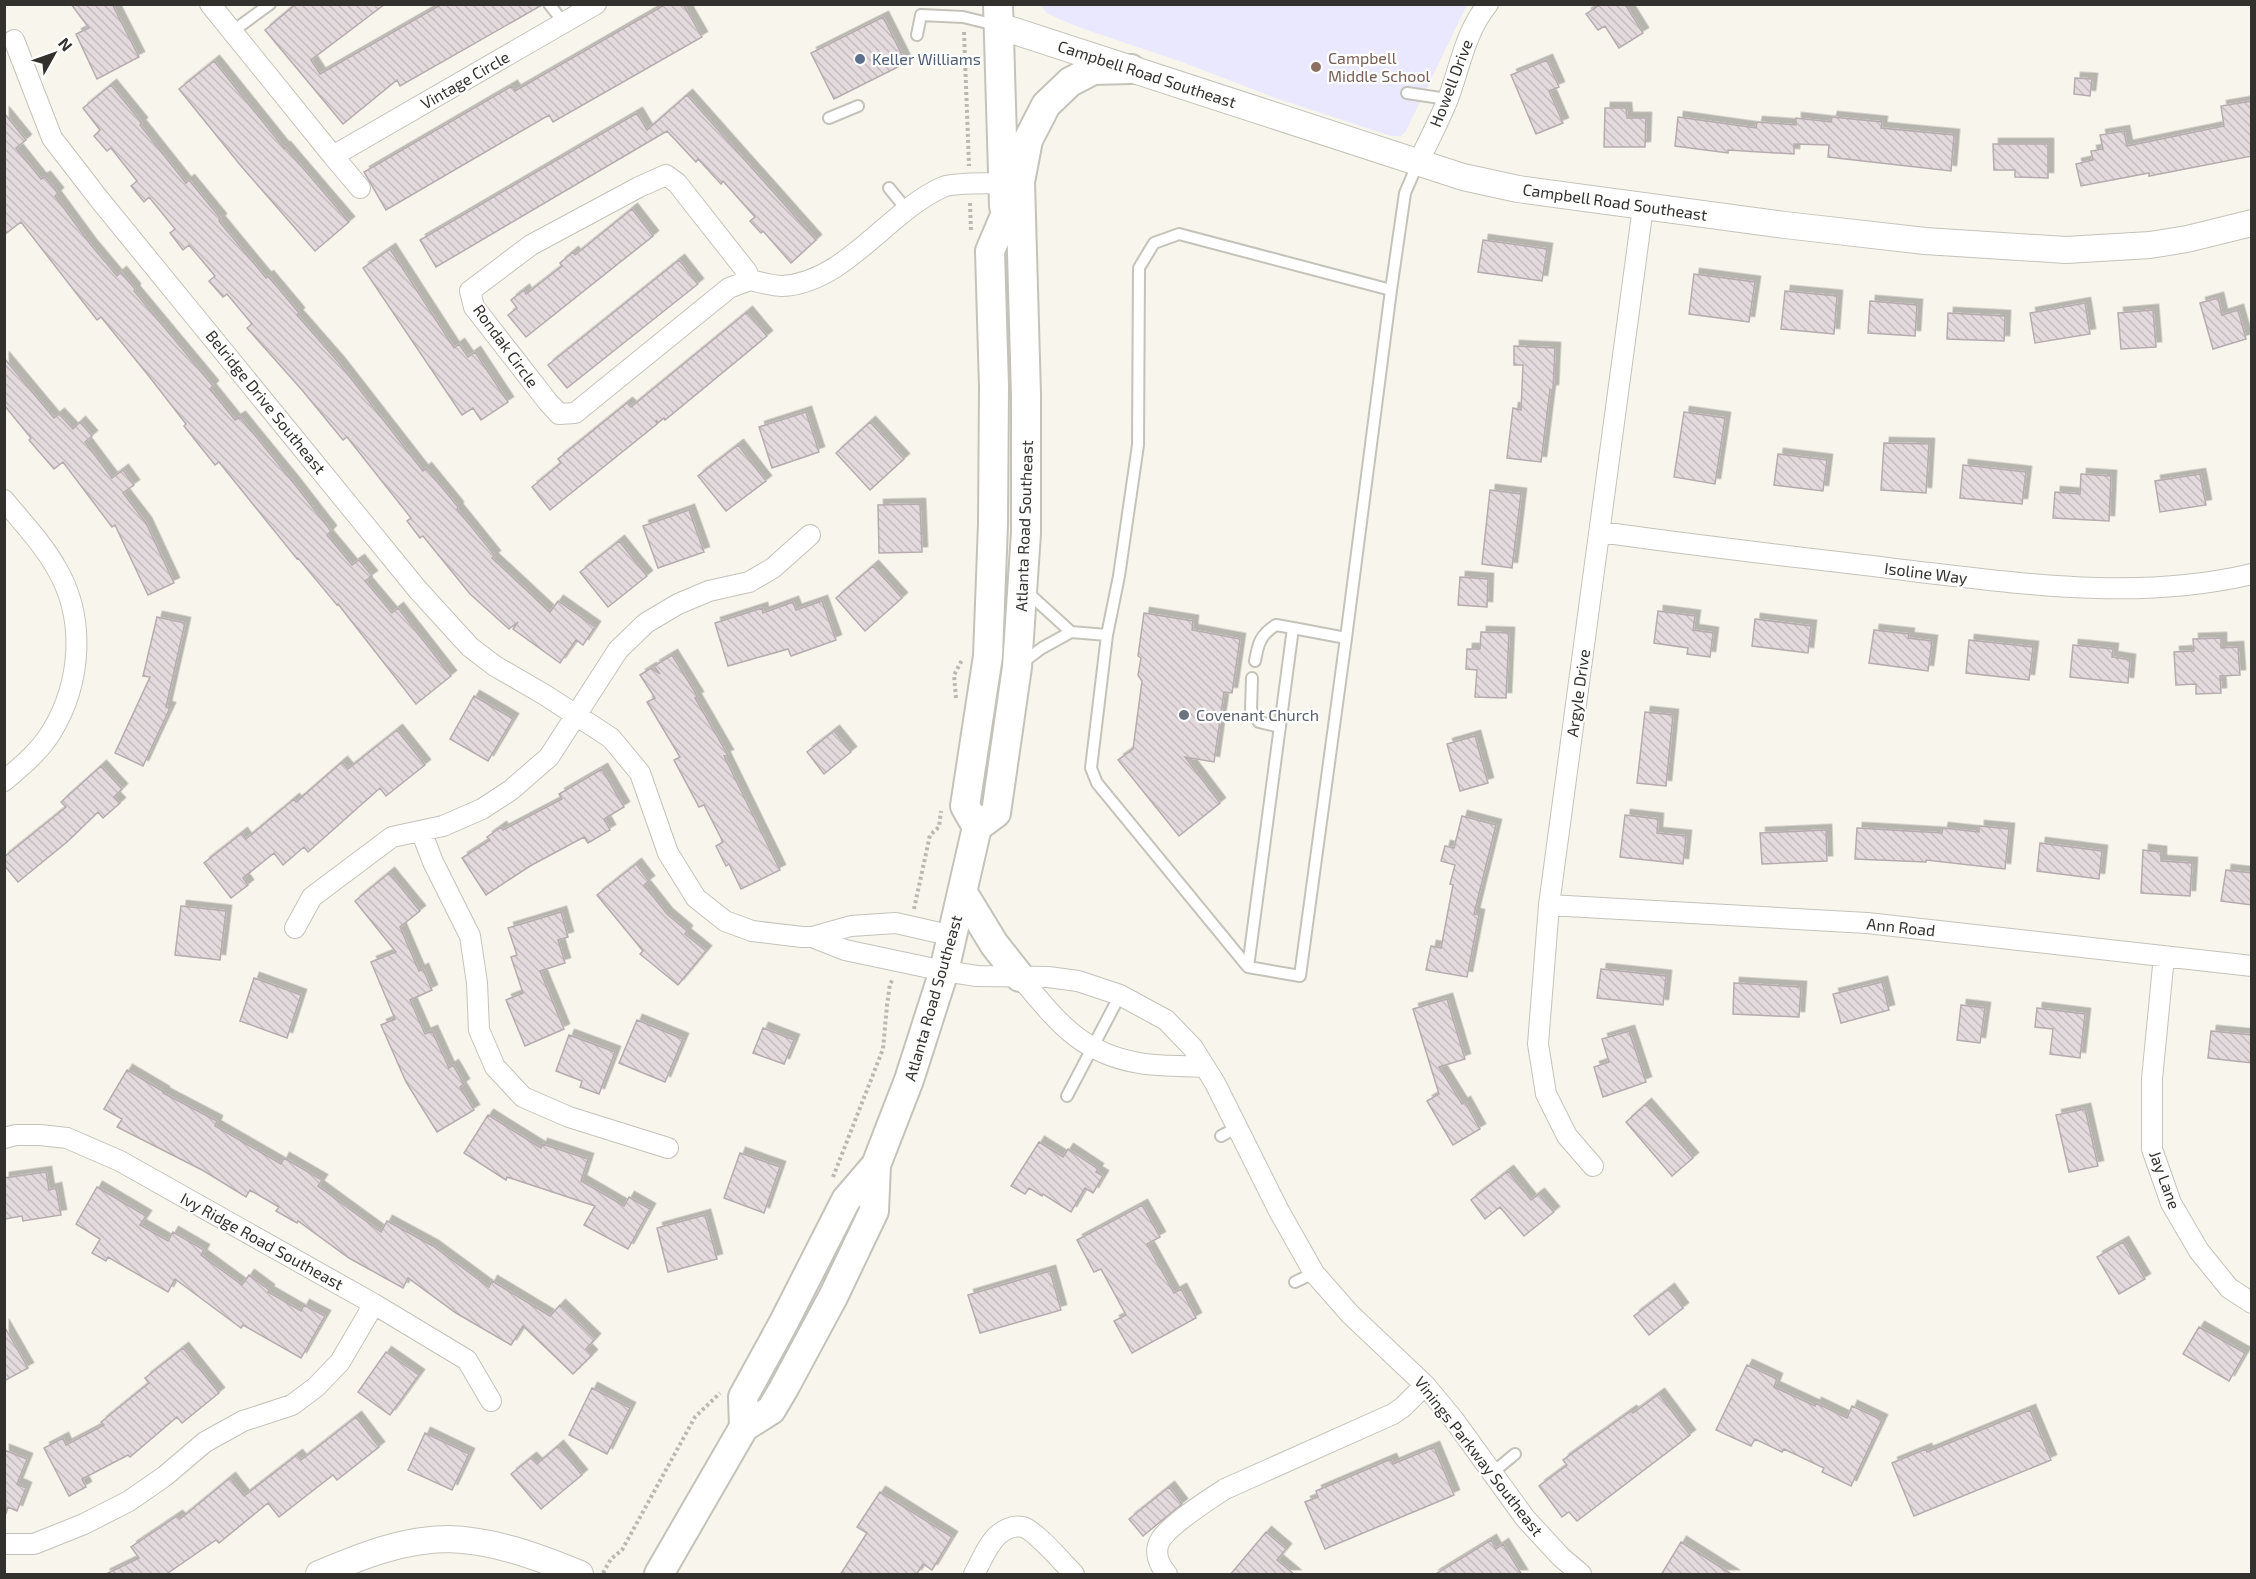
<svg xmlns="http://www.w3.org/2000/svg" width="2256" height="1579" viewBox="0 0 2256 1579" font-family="'Exo 2',sans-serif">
  <defs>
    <pattern id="building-back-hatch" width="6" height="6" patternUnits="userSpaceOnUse" patternTransform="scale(1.5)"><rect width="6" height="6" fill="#e4dadd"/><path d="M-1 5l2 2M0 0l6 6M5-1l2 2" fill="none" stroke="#c4bcbe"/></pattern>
    <filter id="shadow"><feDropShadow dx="5.5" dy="-5.5" stdDeviation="0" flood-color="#0004"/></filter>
  </defs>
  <rect width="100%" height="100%" fill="#f7f5ec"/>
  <!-- education -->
  <path fill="#eae8fe" d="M1040 5H1467L1406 131 1401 136H1391L1273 97 1182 62 1084 29 1059 19 1047 13Z"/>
  <!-- building -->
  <path fill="url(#building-back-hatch)" stroke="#b6acaf" stroke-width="1.5" filter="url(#shadow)" d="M71 4H112L139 57 97 79 76 34 89 28Z
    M296 4H385L311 60 320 74 442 4 542 5 400 86 397 80 343 124 265 30Z
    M666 4H683L702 37 553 122 549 115 386 210 364 172 512 86 515 91Z
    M1601 4H1625L1643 33 1619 48 1605 26 1598 30 1586 14Z
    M883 17 906 63 834 99 811 53Z
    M1547 60 1559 87 1549 91 1563 123 1536 134 1511 75Z
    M214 61 284 148 285 147 349 222 315 251 241 166 179 89Z
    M2075 78 2092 79 2090 96 2074 94Z
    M111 85 142 123 140 125 186 183 189 180 221 219 219 221 266 278 268 276 299 313 297 315 339 363 423 471 426 468 458 507 457 509 495 556 492 558 550 612 558 601 595 627 583 645 576 640 560 663 513 629 518 622 509 629 470 594 423 536 420 538 407 521 411 518 347 437 343 440 302 390 247 328 252 324 227 294 223 297 209 281 215 276 189 245 183 250 170 233 175 229 149 197 144 202 131 186 137 181 111 148 107 151 94 136 100 130 83 108Z
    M687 95 816 240 791 263 763 231 761 233 750 221 755 217 723 181 721 184 698 159 696 162 667 131 436 267 420 240 637 113 647 130Z
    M2252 101V156L2149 176V173L2081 186 2076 164 2093 160 2091 151 2103 149 2100 135 2124 131 2127 146 2224 126 2221 106Z
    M1605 108H1626L1627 118H1646L1645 147H1604Z
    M4 113 26 140 16 148 41 179 45 177 58 193 55 196 91 245 117 276 121 272 135 289 134 291 213 386 210 389 235 420 240 417 293 482 331 531 327 535 352 565 359 560 372 576 365 581 392 613 398 608 451 676 416 704 338 604 337 605 298 558 297 559 219 462 215 465 184 426 186 424 148 375 101 317 97 320 21 222 4 235Z
    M1678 117 1756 128 1757 122 1796 125V118L1831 122 1832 117 1882 122 1881 128 1954 135 1951 171 1828 157 1829 145 1794 144V154L1728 150V153L1675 146Z
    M1993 144H2048V178L2015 177V170H1994Z
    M632 209 653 236 526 337 508 315 517 308 511 300 524 290 526 294 562 266 560 263 573 252 575 255Z
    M1483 240 1547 249 1542 281 1478 272Z
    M390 249 454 348 459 344 468 357 475 352 508 402 481 420 473 408 462 415 363 268Z
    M679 260 698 284 567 388 548 365Z
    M1694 274 1755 282 1749 322 1689 314Z
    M1785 291 1837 296 1834 334 1781 329Z
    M2218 298 2222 315 2238 310 2246 339 2213 349 2200 303Z
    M1870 301 1917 305 1915 336 1868 333Z
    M2085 303 2090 334 2035 343 2030 313Z
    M2153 310 2156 347 2121 349 2118 313Z
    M747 312 767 336 665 420 664 418 658 423 656 420 657 424 550 510 532 487 561 463 558 459 627 403 631 407Z
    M1948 313 2005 316 2004 341 1947 339Z
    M1514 346 1555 348 1553 390H1550L1541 462 1507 458 1513 408 1521 410 1523 365H1514Z
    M4 358 54 418 59 414 73 429 80 422 92 436 85 442 112 478 123 470 134 485 123 493 146 523 174 583 148 595 115 525 112 527 63 462 54 469 29 440 31 438 4 405Z
    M806 412 819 452 772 468 759 427Z
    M1684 412 1725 418 1715 484 1674 477Z
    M870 422 904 459 870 490 836 453Z
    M1884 443 1929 444 1926 493 1881 490Z
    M738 445 766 481 726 511 698 476Z
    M1778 454 1827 460 1823 491 1774 485Z
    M1963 465 2026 472 2022 504 1960 498Z
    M2081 474 2111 476 2109 521 2053 518 2055 492 2080 494Z
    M2200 474 2206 505 2160 512 2155 481Z
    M1490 490 1521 494 1512 568 1482 564Z
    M920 504 922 552 879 553 878 505Z
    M689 510 704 552 658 568 643 526Z
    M619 541 647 576 608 607 580 572Z
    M873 566 902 598 865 631 836 598Z
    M1460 577 1488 579 1487 607 1458 605Z
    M822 601 836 640 791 656 788 649 728 666 715 623 762 608 763 613 793 602 796 610Z
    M1658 611 1695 616 1693 630 1713 633 1710 657 1687 654 1688 648 1654 643Z
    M1144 613 1193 621 1192 630 1240 639 1232 693 1224 692 1214 762 1185 757 1220 803 1179 836 1118 760 1133 749 1142 681 1138 675 1141 658 1138 656Z
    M157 617 185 623 166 707 170 708 143 766 115 753 150 677 143 676Z
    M1755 619 1811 626 1808 653 1752 646Z
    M1874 630 1909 634 1908 638 1932 641 1928 671 1869 663Z
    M1481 632 1509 633 1506 698 1475 697 1477 670 1466 669 1467 649H1480Z
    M2221 638V648L2238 647 2240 675 2220 676 2221 693 2196 694V684L2176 685 2174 652 2194 651 2193 639Z
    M1969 640 2033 647 2029 680 1966 673Z
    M2073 645 2113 649 2112 657 2130 660 2128 683 2070 677Z
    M672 655 698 697 695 698 728 755 724 756 780 870 741 889 729 864 726 866 716 846 723 842 704 805 699 807 674 760 680 757 647 702 655 698 640 675 651 668 660 674 654 666Z
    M474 696 513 719 488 761 450 739Z
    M1645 712 1673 715 1666 786 1637 783Z
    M397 730 425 765 386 796 380 788 308 852 304 847 283 865 274 853 243 878 248 885 231 898 204 863 242 833 246 839 294 799 296 802 342 762 348 769Z
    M834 731 851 752 824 774 807 752Z
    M1475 736 1488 783 1460 791 1447 744Z
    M101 766 122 789 114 797 120 803 103 818 98 812 67 842 18 882 4 865V857L66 807 61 802Z
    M602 769 624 807 604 819 610 830 588 843 584 837 530 866 486 895 462 858 490 840 487 837 501 827 503 830 562 799 559 794Z
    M1625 815 1658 819 1657 833 1686 836 1683 864 1620 857Z
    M1462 816 1496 825 1474 914 1479 915 1467 977 1426 970 1431 946 1441 948 1453 885 1450 884 1455 865 1441 861 1445 846 1454 848Z
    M1979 826 2009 829 2005 869 1926 860V862L1855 859 1857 828 1942 833 1943 828 1979 832Z
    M1826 830 1827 861 1762 864 1760 833Z
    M2040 843 2102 851 2099 879 2037 871Z
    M2143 850 2161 852V861L2192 863 2190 896 2141 893Z
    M636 864 649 881 644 885 667 914 687 931 685 934 706 951 678 985 640 954 643 951 597 895Z
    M2226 870 2252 873V905L2221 901Z
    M389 873 420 911 400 927 419 971 423 969 432 990 410 1000 425 1034 432 1031 449 1068 453 1065 464 1084 460 1087 474 1110 437 1132 406 1082 381 1025 395 1019 371 962 396 952 355 901Z
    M181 906 226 911 220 960 175 955Z
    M561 912 568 937 558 940 565 963 540 971 564 1029 525 1046 506 1000 523 993 511 957 517 955 508 928Z
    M1601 969 1666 976 1663 1005 1597 998Z
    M254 978 301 995 287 1038 240 1021Z
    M1882 982 1889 1010 1841 1023 1833 994Z
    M1734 983 1801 987 1799 1017 1733 1014Z
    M1447 999 1465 1059 1439 1067 1462 1104 1465 1102 1480 1129 1453 1145 1427 1101 1439 1094 1413 1009Z
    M1961 1005 1985 1008 1980 1043 1957 1040Z
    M2037 1008 2085 1014 2080 1058 2050 1054 2053 1029 2035 1027Z
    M637 1020 683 1039 665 1082 619 1063Z
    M763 1028 794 1040 784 1064 753 1053Z
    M1629 1031 1646 1082 1603 1097 1594 1067 1609 1062 1602 1039Z
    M2211 1031 2252 1035V1063L2208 1058Z
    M569 1035 615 1052 599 1094 580 1087 582 1081 556 1071Z
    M127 1070 164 1092 163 1093 217 1121 215 1126 281 1164 284 1158 322 1180 318 1186 381 1232 387 1221 433 1246 489 1287 492 1281 550 1316 560 1305 595 1339 586 1349 592 1355 573 1374 523 1326 511 1345 456 1313 408 1278 403 1288 349 1258 298 1221 297 1223 276 1211 279 1207 250 1190 246 1197 204 1171 117 1127 122 1119 104 1109Z
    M1646 1104 1693 1158 1672 1176 1626 1122Z
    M2085 1109 2098 1166 2069 1172 2056 1115Z
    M488 1115 541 1148 542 1144 588 1159 581 1181 624 1206 629 1197 650 1209 628 1249 584 1225 595 1206 507 1177 506 1180 464 1153Z
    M1039 1142 1063 1157 1068 1149 1098 1169 1096 1172 1103 1176 1093 1193 1085 1188 1071 1212 1043 1194 1042 1196 1029 1188 1025 1194 1011 1186Z
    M740 1153 780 1167 764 1213 724 1198Z
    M1508 1171 1531 1200 1539 1194 1554 1212 1524 1236 1500 1207 1485 1219 1471 1200Z
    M46 1172 49 1190 56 1188 61 1215 23 1221 22 1216 4 1219V1178Z
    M97 1187 146 1216 140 1225 168 1241 173 1232 204 1250 201 1255 242 1285 249 1275 269 1290 268 1292 301 1311 304 1305 325 1316 301 1358 243 1325 241 1328 175 1279 168 1292 108 1257 106 1261 92 1253 100 1239 76 1224Z
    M1142 1205 1160 1237 1147 1244 1174 1293 1181 1289 1196 1318 1132 1353 1114 1321 1126 1315 1101 1269 1094 1272 1077 1240Z
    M705 1215 717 1259 668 1272 657 1228Z
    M2123 1242 2145 1279 2119 1294 2097 1257Z
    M1050 1271 1061 1310 980 1333 968 1295Z
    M1669 1289 1683 1308 1649 1335 1634 1316Z
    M4 1326 28 1368 4 1381Z
    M2199 1327 2245 1353 2229 1381 2183 1354Z
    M183 1348 219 1393 182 1423 177 1417 130 1457 128 1455 82 1479 86 1487 69 1496 44 1448 63 1438 66 1445 104 1425 101 1422 149 1383 145 1378Z
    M386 1352 419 1375 390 1415 358 1392Z
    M1747 1365 1777 1379 1774 1387 1815 1406 1816 1403 1847 1418 1852 1406 1882 1420 1851 1486 1822 1472 1824 1468 1784 1449 1782 1452 1755 1439 1751 1446 1716 1430Z
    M592 1388 630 1408 607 1454 569 1435Z
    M1659 1394 1690 1435 1577 1521 1569 1512 1562 1517 1539 1486 1567 1465 1563 1460 1631 1411 1633 1413Z
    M2030 1410 2051 1460 1914 1516 1892 1463 1926 1449 1927 1452Z
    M356 1417 379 1447 337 1480 333 1475 279 1517 268 1503 219 1543 216 1540 165 1575H104L139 1558 131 1547 177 1516 180 1519 230 1478 244 1496 297 1455 301 1460Z
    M425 1433 469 1454 452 1490 408 1470Z
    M558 1446 582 1475 541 1509 511 1474 531 1458 537 1464Z
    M1434 1447 1454 1495 1325 1549 1305 1502 1318 1497 1316 1491 1391 1459 1393 1464Z
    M4 1450 27 1459 17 1484 26 1488 17 1511 8 1507 6 1514Z
    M1169 1487 1182 1504 1143 1536 1129 1519Z
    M880 1492 952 1537 932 1570 923 1564 916 1575H840L867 1533 857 1527Z
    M1266 1532 1286 1549 1277 1560 1295 1575H1230Z
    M1491 1540 1496 1549 1503 1544 1522 1575H1434Z
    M1681 1542 1733 1575H1661Z"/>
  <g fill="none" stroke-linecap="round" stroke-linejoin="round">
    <defs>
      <path id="service" d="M549 4 564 23
        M233 31 270 4
        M917 35 921 15 963 17 996 25
        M1407 93 1447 99
        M829 118 858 106
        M889 188 907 210
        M1071 632 1107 635 1091 768 1097 783 1248 967 1300 976 1346 638 1391 290 1405 193 1418 163
        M1107 635 1119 576 1138 445 1139 268 1154 243 1179 234 1391 290
        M1255 661C1258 644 1260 635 1276 625L1293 628
        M1022 663 1042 648 1071 632 1026 591
        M1252 678 1251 710 1259 722 1280 727
        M1248 967 1293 628 1346 638
        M1067 1096 1120 995
        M1221 1136 1238 1127
        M1295 1282 1314 1273
        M1492 1473 1515 1454"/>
      <path id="minor" d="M210 4 333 156
        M14 40 52 138 99 199 418 590 470 647 495 666 545 695 611 738 640 773 668 853 696 898 725 921 752 931 802 937H812L851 926 896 923 953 936
        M1418 163C1428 142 1439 121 1448 99 1460 67 1465 32 1488 4
        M666 175 677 183 747 272 750 280 729 288 575 413 559 414 548 402 474 307 470 291 531 245 639 187Z
        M360 188 333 156 596 4
        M750 280C760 282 772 286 782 286 845 283 887 212 943 187 957 182 987 184 1003 183
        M4 500C23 523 43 544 57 569 86 619 81 683 52 731 40 751 22 766 4 781
        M1601 532C1704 547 1808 558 1912 571 2026 584 2138 601 2252 574
        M421 831 433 862 470 936 477 983 479 1030 495 1067 523 1097 569 1117 668 1148
        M1549 905 1867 923 2252 966
        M295 928 312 897 392 837 443 826 482 809 511 790 549 757 618 650 646 623 678 604 709 591 749 582 773 568 810 535
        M812 937 845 950 944 971 977 976 1048 977 1078 981 1120 995 1166 1020 1193 1048 1215 1083 1279 1211 1314 1273 1350 1314 1425 1385 1454 1420 1525 1518 1561 1557 1581 1574
        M2164 956 2152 1079V1149L2171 1203 2199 1251 2229 1288 2252 1303
        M1020 977C1057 1021 1080 1053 1139 1063 1160 1067 1183 1065 1204 1067
        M4 1138 16 1135H40L67 1138 120 1161 374 1304 467 1360 491 1401
        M1593 1166 1567 1136 1546 1094 1538 1044 1549 905 1643 207
        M4 1544H34L84 1524 129 1501 165 1476 205 1442 243 1421 292 1405 316 1387 340 1362 374 1304
        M974 1574C981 1562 987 1545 998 1535 1005 1529 1014 1525 1023 1527 1036 1531 1064 1564 1074 1574
        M1167 1574C1159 1565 1153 1551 1161 1539 1172 1523 1208 1500 1225 1489L1393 1414 1403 1407 1425 1385"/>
      <path id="tertiary" d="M999 26 1463 177 1518 189 1785 225 1925 241 2066 250 2150 245 2187 239 2252 223
        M319 1574C359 1557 403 1539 448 1539 493 1540 539 1557 580 1574"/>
      <path id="secondary" d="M998 4 1004 206
        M977 827 996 813 1017 667 1026 533V395L1020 182 1028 140 1046 105 1070 82 1093 70 1131 69
        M963 893 994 944 1020 977
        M744 1427 743 1397 784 1322 846 1200 876 1165
        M659 1574 744 1427 771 1410 784 1388 833 1297 874 1211 876 1165 909 1080 944 971 977 827 965 806 988 656 993 524 994 387 990 251 1004 218"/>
    </defs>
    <!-- service casing -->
    <use href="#service" stroke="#c4c3ba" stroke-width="14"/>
    <!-- minor casing -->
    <use href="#minor" stroke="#c4c3ba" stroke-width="22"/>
    <!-- tertiary casing -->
    <use href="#tertiary" stroke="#c4c3ba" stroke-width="28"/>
    <!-- secondary casing -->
    <use href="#secondary" stroke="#c4c3ba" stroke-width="32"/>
    <!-- path -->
    <path stroke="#bab8b1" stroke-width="4" stroke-dasharray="3 3" stroke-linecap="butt" d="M964 32 969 166
      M970 203 971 232
      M956 698 954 675 962 660
      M914 909 930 835 939 827 941 811
      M833 1177 883 1049 887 1005 890 984 893 979
      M603 1573 611 1559 622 1550 695 1417 720 1393"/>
    <!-- service -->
    <use href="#service" stroke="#fff" stroke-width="10"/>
    <!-- minor -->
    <use href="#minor" stroke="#fff" stroke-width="20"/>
    <!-- tertiary -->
    <use href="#tertiary" stroke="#fff" stroke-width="26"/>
    <!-- secondary -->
    <use href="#secondary" stroke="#fff" stroke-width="28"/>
  </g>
  <!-- markers -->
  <circle fill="#5c6f8a" stroke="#fff" stroke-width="2" cx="860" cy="59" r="6"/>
  <circle fill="#8d6e63" stroke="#fff" stroke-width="2" cx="1316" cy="67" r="6"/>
  <circle fill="#6b7280" stroke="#fff" stroke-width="2" cx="1184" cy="715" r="6"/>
  <g text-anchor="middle" stroke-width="4.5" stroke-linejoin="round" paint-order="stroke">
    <!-- education labels -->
    <g font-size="16" fill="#785e54" stroke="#fff" text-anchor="start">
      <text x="1328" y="64">Campbell<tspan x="1328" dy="18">Middle School</tspan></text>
    </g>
    <!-- service labels -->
    <g font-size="16" fill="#4e5e75" stroke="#fff" text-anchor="start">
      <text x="872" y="65">Keller Williams</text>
    </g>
    <!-- street labels -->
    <g font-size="16" fill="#32312e" stroke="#fff">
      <text transform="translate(1147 74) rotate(18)" y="6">Campbell Road Southeast</text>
      <text transform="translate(465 80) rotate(-30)" y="6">Vintage Circle</text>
      <text transform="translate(1451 83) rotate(-69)" y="6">Howell Drive</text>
      <text transform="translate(1615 202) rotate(8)" y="6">Campbell Road Southeast</text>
      <text transform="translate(506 346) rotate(54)" y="6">Rondak Circle</text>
      <text transform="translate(266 402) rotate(51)" y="6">Belridge Drive Southeast</text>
      <text transform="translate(1024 526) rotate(-88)" y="6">Atlanta Road Southeast</text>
      <text transform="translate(1926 573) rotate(7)" y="6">Isoline Way</text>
      <text transform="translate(1578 693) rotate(-82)" y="6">Argyle Drive</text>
      <text transform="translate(1901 927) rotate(6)" y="6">Ann Road</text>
      <text transform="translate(933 998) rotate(-74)" y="6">Atlanta Road Southeast</text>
      <text transform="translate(2165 1180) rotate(70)" y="6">Jay Lane</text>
      <text transform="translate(262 1241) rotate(29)" y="6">Ivy Ridge Road Southeast</text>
      <text transform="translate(1479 1456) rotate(52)" y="6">Vinings Parkway Southeast</text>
    </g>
    <!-- worship labels -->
    <g font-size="16" fill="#5b616d" stroke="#fff" text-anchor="start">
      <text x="1196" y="721">Covenant Church</text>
    </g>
  </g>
  <!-- border -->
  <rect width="2256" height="1579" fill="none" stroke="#32312e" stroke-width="12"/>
  <!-- north arrow -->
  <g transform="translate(54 54) rotate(50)" stroke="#ffffff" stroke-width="4.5" paint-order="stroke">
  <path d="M0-4.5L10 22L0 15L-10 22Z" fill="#32312e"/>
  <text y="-9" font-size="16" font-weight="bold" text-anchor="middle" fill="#32312e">N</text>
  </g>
</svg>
